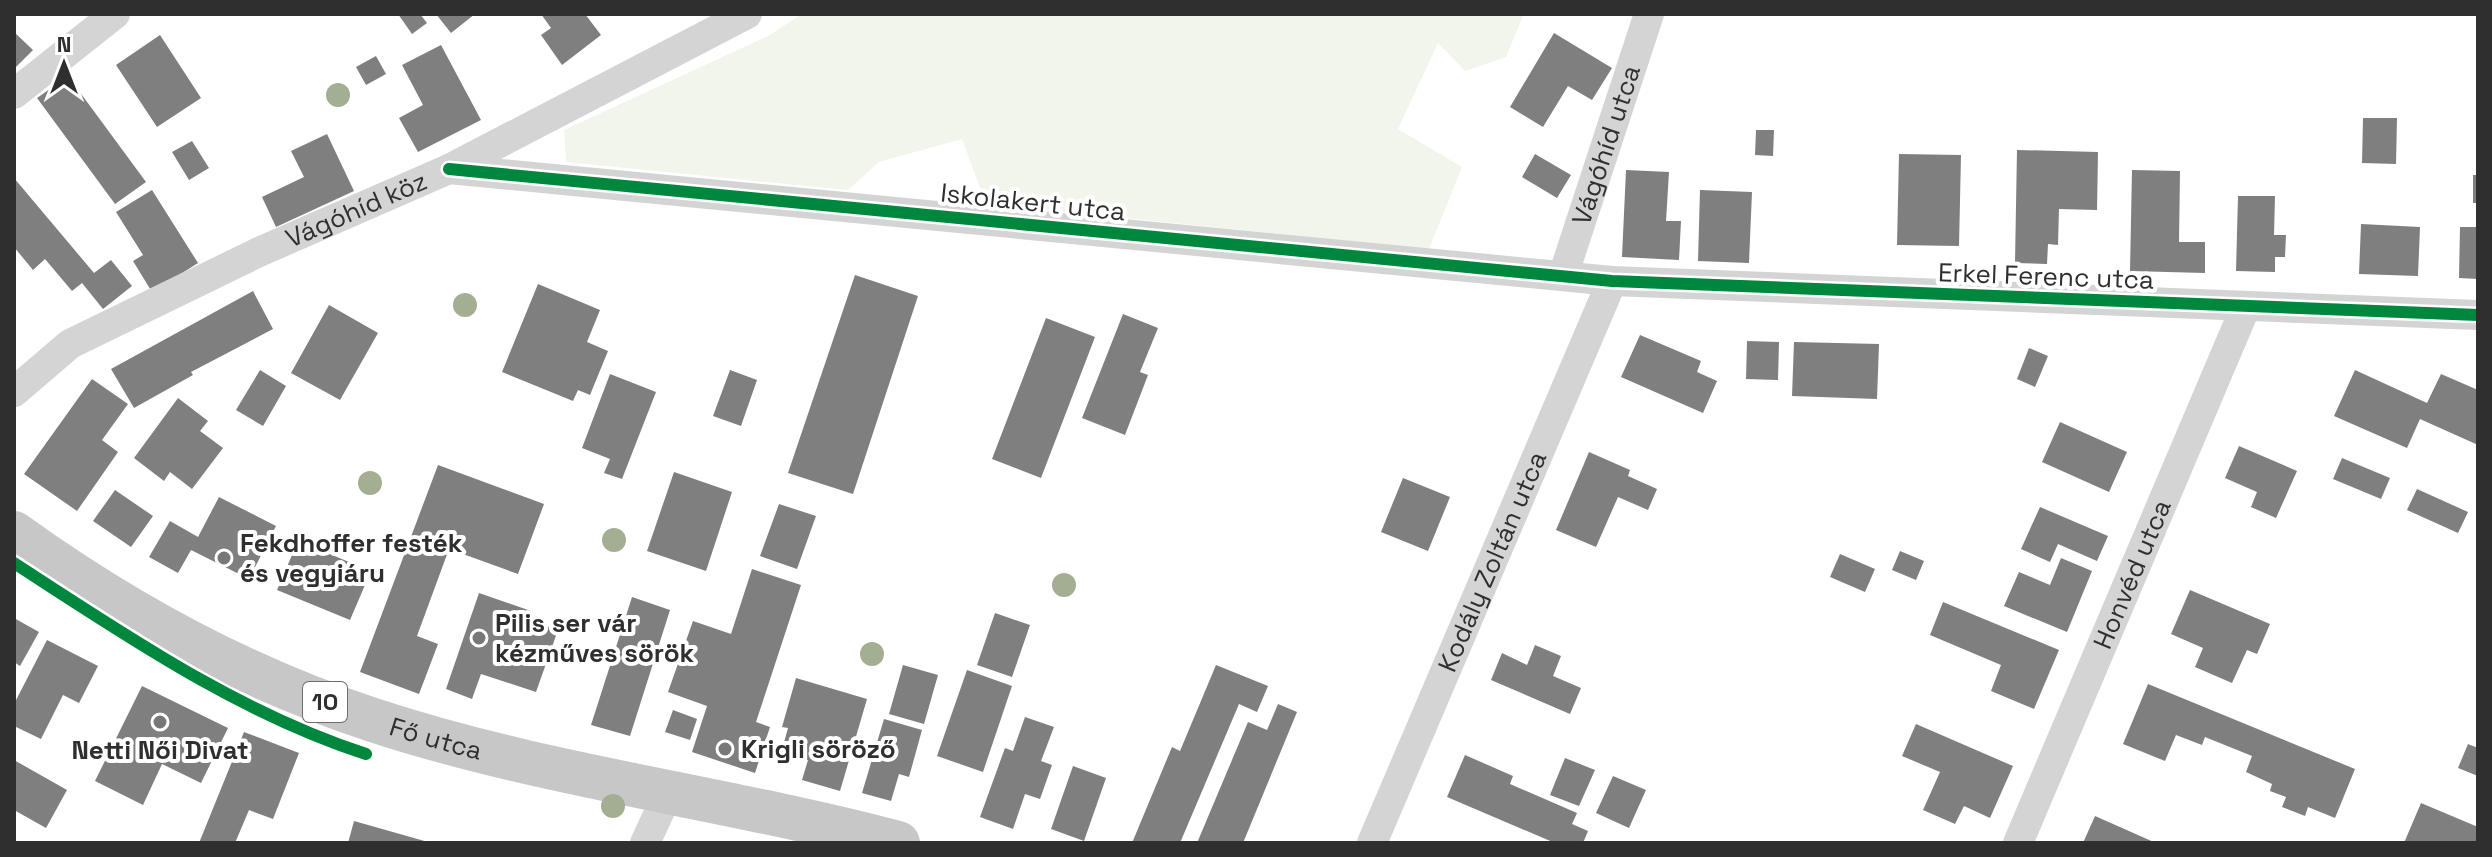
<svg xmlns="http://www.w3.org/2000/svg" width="2492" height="857" viewBox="0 0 2492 857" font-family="'Space Grotesk',sans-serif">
  <rect width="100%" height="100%" fill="#fff"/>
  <!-- green -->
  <path fill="#f1f5ec" d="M802 14H1524L1506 57 1465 71 1438 43 1398 129 1462 167 1429 249 986 204 962 139 879 162 848 190 566 162 564 130 768 36Z"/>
  <!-- building -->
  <path fill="#7f7f7f" d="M398 14H420L427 23 412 34Z
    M436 14H475L451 33Z
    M541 14H585L601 35 562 65 541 35 551 28Z
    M14 32 33 50 14 69Z
    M1554 33 1612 68 1592 100 1568 86 1543 127 1510 107Z
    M160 35 201 98 157 127 116 65Z
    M441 45 481 120 418 152 399 118 423 105 402 65Z
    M376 56 386 74 366 85 356 67Z
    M68 76 146 182 115 204 37 98Z
    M2363 118H2397L2396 164 2362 163Z
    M1756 130H1774L1773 156 1755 155Z
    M327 134 354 191 276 227 262 197 304 177 291 151Z
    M192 141 209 168 189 180 172 152Z
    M2017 150 2098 152 2097 210 2059 209 2058 245 2048 244 2047 264 2015 263Z
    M1535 154 1571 175 1557 198 1522 177Z
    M1899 154 1961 155 1959 246 1897 245Z
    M1626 170 1669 172 1666 221H1681L1679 260 1622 257Z
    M2132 170 2180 171 2179 242H2205V273L2130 271Z
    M2473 175H2478V203H2473Z
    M14 178 94 273 111 260 132 286 103 309 82 283 72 291 45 259 33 270 14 247Z
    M152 190 198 263 152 292 133 261 143 255 116 212Z
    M1700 190 1752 192 1749 263 1698 261Z
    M2238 196H2275L2274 235H2286L2285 257H2275V272L2236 271Z
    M2361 224 2420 227 2418 276 2359 274Z
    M2460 227H2478V279L2459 278Z
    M855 275 918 296 853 494 788 473Z
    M538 284 600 310 587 342 608 351 590 395 578 390 573 401 502 372Z
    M253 291 273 329 191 372 193 375 134 408 111 369Z
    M329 305 378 333 340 400 291 373Z
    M1123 314 1158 328 1140 372 1148 375 1125 435 1082 418Z
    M1046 318 1095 337 1041 478 992 459Z
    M1640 335 1701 361 1697 372 1717 381 1703 413 1621 377Z
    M1747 341 1779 342 1778 380 1746 379Z
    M1794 342 1879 344 1877 399 1792 396Z
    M2029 348 2048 356 2035 387 2017 379Z
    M260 370 286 386 263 426 236 410Z
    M730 370 757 380 741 426 713 416Z
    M2355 370 2427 403 2441 374 2478 390V445L2420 419 2407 448 2334 416Z
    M610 374 656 392 622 479 604 473 610 459 582 448Z
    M92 379 128 404 102 440 118 452 77 511 24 474Z
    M178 398 208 421 200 431 223 448 192 489 170 472 164 481 134 458Z
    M2060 422 2127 452 2109 492 2042 462Z
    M2239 446 2297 471 2276 518 2251 507 2257 492 2225 478Z
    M1589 452 1630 470 1628 476 1657 489 1648 510 1618 497 1596 547 1556 530Z
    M2342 458 2390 478 2381 499 2333 479Z
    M438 465 544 504 518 574 449 549 417 636 438 644 419 694 360 672Z
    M674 472 732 492 706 571 647 551Z
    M1403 478 1450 497 1428 551 1381 532Z
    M2417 489 2468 512 2458 533 2407 510Z
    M115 490 153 516 131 547 93 521Z
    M219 497 276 526 249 579 191 550 178 573 149 557 170 521 198 537Z
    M779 504 816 516 797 569 760 556Z
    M2040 507 2108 536 2097 561 2058 544 2050 562 2021 549Z
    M298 541 371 571 350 620 277 590Z
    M1900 551 1924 561 1916 580 1892 570Z
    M1840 554 1875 569 1865 592 1830 577Z
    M2061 558 2092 571 2067 632 2004 606 2019 572 2050 585Z
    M752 569 801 585 756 722 770 727 755 773 692 752 707 706 668 692 693 621 731 634Z
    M2190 590 2270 624 2257 654 2247 650 2232 683 2195 667 2203 648 2171 634Z
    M479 593 531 611 528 620 558 630 536 692 481 674 472 699 446 689Z
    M632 597 670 610 630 736 591 725Z
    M1943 602 2059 650 2034 709 1991 691 2001 665 1930 635Z
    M995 613 1030 625 1012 677 977 665Z
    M14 618 39 632 20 666 14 662Z
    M47 640 98 666 79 703 63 695 41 739 14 726V704Z
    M1535 645 1561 656 1553 676 1581 688 1570 714 1491 680 1502 653 1527 665Z
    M903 665 938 675 924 724 889 714Z
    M1216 665 1268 686 1257 712 1239 704 1180 843H1132L1172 747 1180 751Z
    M967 670 1012 686 983 772 937 756Z
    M796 678 867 699 840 791 802 780 808 760 781 753 788 728 782 727Z
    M2148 684 2355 769 2335 818 2308 807 2305 816 2282 807 2286 797 2270 791 2272 784 2246 772 2252 756 2205 737 2202 745 2176 735 2165 761 2123 744Z
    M142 686 228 728 201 783 162 764 143 805 95 781Z
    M1278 704 1297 712 1243 843H1197L1248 722 1267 730Z
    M673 710 697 719 690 740 665 732Z
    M1025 717 1054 727 1041 761 1052 765 1040 799 1025 794 1013 829 980 817 1005 748 1013 751Z
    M884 719 922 730 909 777 899 774 891 801 862 793Z
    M1916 724 2013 766 1990 818 1964 806 1955 824 1923 810 1940 772 1902 756Z
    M244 732 299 753 273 819 249 810 235 843H199Z
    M2468 744 2478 748V776L2458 768Z
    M1465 755 1513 776 1510 784 1577 813 1572 824 1588 831 1583 843H1555L1447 797Z
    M1565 758 1595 770 1579 806 1550 795Z
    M14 760 67 790 46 828 14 810Z
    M1073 766 1106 778 1084 841 1051 829Z
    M1613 776 1646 790 1629 828 1596 813Z
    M2421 803 2478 827V843H2404Z
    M2095 816 2156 843H2083Z
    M354 821 428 842V843H348Z"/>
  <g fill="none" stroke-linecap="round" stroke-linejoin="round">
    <!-- street -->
    <g stroke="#d4d4d4" stroke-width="30">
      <path d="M14 94 115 14"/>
      <path d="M449 169 1612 281 2478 315"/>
      <path id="s1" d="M1563 276 1649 14"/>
      <path id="s2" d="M14 392 70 344 259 252 449 169 747 14"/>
      <path d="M645 843 669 791"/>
      <path id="s3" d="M1372 843 1612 281"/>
      <path id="s4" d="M2018 843 2246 306"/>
    </g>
    <!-- primary -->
    <path stroke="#c7c7c7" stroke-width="44" id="s5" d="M14 533C125 613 242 677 373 720 543 776 724 797 898 843"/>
    <defs>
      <path id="cycleway" d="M449 169 1612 281 2478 315
        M14 563C125 635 239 713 366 754"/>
    </defs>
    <!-- cycleway casing -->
    <use href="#cycleway" stroke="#fff" stroke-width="17"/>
    <!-- cycleway -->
    <use href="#cycleway" stroke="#00873e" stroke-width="12"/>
  </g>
  <!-- trees -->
  <g fill="#a3ae93">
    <circle cx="338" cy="95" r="12"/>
    <circle cx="465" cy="305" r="12"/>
    <circle cx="370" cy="483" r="12"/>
    <circle cx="614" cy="540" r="12"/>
    <circle cx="1064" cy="585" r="12"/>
    <circle cx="872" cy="654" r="12"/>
    <circle cx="613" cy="806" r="12"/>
  </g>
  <!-- markers -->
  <g fill="#787878" stroke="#fff" stroke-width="3">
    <circle cx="224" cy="558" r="8"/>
    <circle cx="479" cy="638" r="8"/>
    <circle cx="160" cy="722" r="8"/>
    <circle cx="725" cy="749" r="8"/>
  </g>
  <g text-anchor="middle" stroke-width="8" stroke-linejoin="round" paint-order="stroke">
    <!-- shield labels -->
    <rect fill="#fff" stroke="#6d6d6d" stroke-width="2" x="303" y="682" width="44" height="40" rx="6"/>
    <g font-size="24" font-weight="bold" fill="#2f2f2f">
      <text x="325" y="710">10</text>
    </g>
    <!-- street labels -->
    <g font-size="26" fill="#2f2f2f" stroke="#fff">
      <text dy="9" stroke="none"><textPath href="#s1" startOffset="138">Vágóhíd utca</textPath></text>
      <text transform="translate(1033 202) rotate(6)" y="9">Iskolakert utca</text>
      <text dy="9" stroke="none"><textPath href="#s2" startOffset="390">Vágóhíd köz</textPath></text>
      <text transform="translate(2046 276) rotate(2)" y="9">Erkel Ferenc utca</text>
      <text dy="9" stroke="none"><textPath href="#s3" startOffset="306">Kodály Zoltán utca</textPath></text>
      <text dy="9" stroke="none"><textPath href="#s4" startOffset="292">Honvéd utca</textPath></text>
      <text dy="9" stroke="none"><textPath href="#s5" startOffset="472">Fő utca</textPath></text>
    </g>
    <!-- poi labels -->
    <g font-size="26" font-weight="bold" fill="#2f2f2f" stroke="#fff" text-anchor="start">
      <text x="240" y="552">Fekdhoffer festék<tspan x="240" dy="30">és vegyiáru</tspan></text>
      <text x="495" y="632">Pilis ser vár<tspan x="495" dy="30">kézműves sörök</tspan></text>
      <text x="741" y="758">Krigli söröző</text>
      <text x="160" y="759" text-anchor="middle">Netti Női Divat</text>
    </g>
  </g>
  <!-- border -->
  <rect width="2492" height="857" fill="none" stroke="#2f2f2f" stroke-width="32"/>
  <!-- north arrow -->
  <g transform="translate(64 64)" stroke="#ffffff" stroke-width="6" paint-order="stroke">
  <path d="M0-6L14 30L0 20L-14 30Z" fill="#2f2f2f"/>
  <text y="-12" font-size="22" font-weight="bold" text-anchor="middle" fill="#2f2f2f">N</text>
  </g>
</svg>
